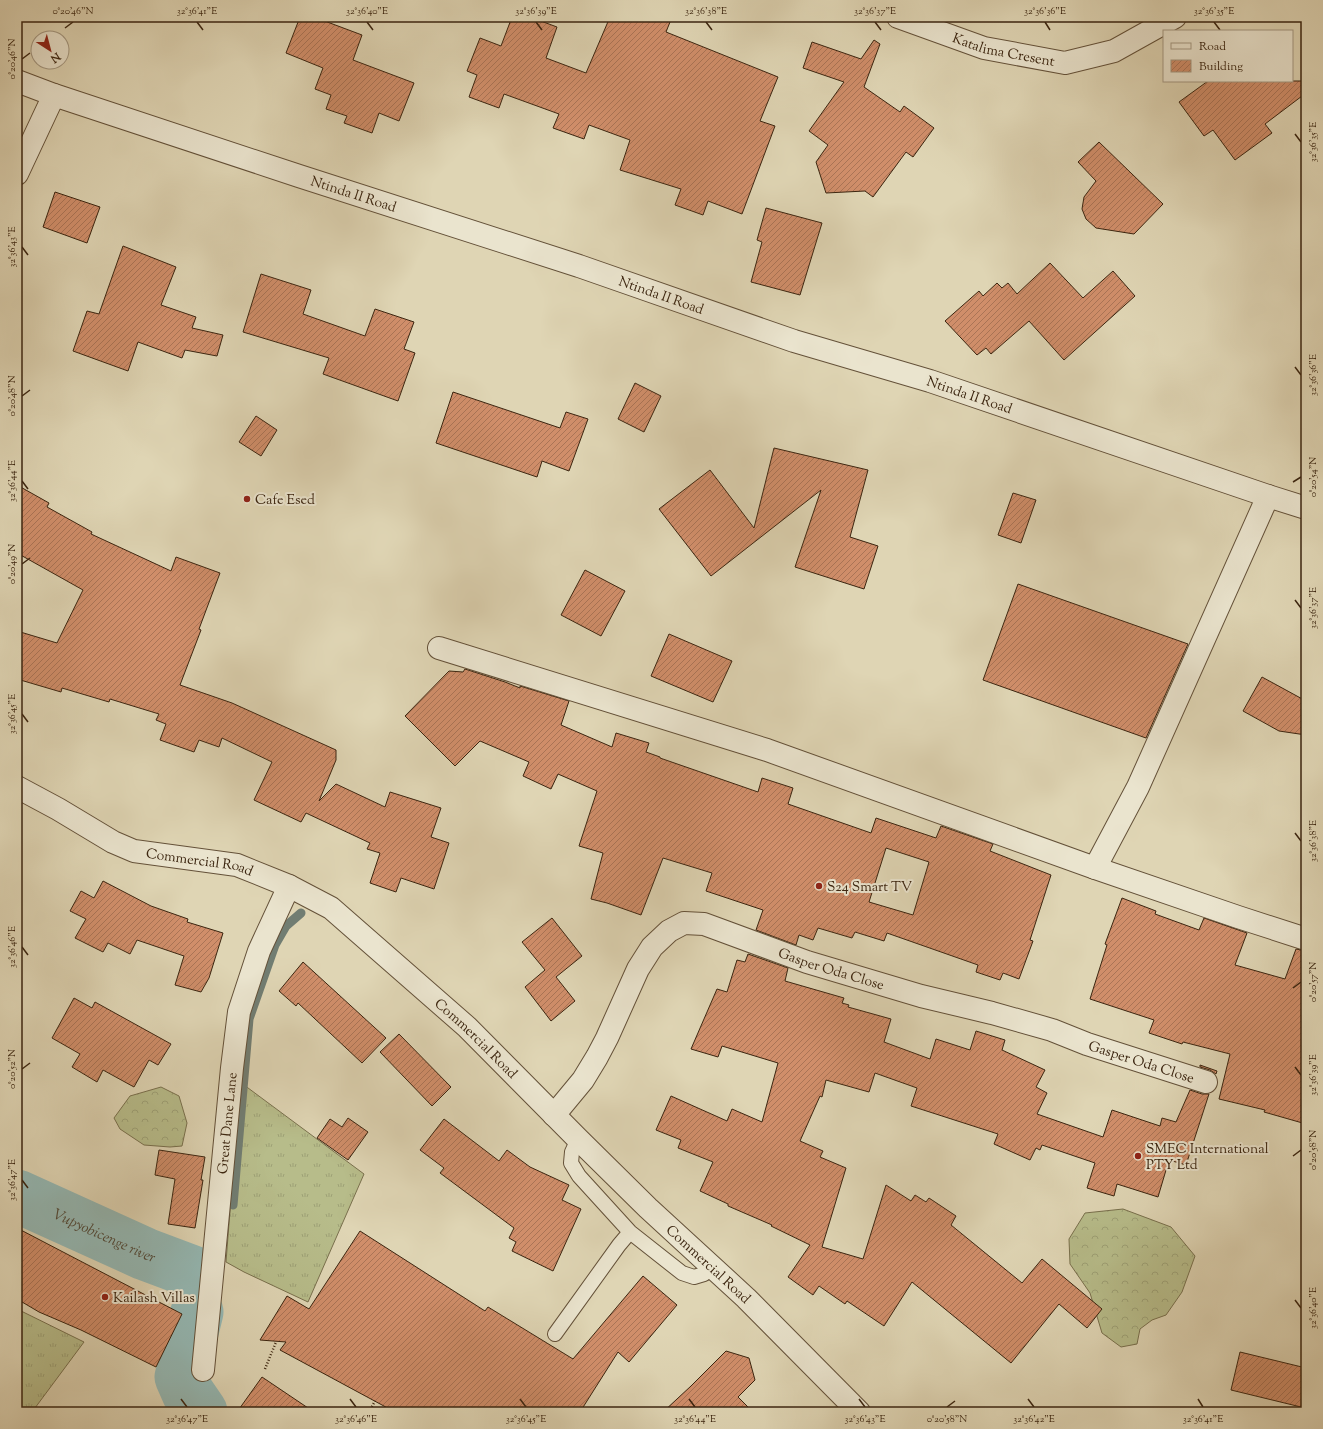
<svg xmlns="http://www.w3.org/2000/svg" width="1323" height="1429" viewBox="0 0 1323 1429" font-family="'Sorts Mill Goudy',serif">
  <defs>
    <pattern id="grass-tufts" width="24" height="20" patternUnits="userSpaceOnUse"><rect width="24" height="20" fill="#b7bc8a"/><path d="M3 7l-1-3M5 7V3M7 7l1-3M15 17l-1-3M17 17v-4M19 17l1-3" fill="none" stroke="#9ea176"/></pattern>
    <pattern id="forest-crowns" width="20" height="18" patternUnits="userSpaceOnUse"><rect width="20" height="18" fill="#b7bc8a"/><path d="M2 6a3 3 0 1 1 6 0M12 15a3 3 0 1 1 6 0" fill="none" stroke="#9ea176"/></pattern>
    <pattern id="building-hatch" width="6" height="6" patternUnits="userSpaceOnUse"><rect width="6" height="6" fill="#d08e6a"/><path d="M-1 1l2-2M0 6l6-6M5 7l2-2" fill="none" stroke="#aa7456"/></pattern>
  </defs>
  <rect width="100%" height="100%" fill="#dfd5b4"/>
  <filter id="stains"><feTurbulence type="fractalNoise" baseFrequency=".005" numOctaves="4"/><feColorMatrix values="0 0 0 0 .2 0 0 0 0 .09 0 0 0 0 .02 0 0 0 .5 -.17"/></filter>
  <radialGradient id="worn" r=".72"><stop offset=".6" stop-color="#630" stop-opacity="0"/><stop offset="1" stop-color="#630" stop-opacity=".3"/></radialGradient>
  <!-- grass -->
  <path fill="url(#grass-tufts)" stroke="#79704d" d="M240 1082 364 1174 308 1302 244 1272 226 1262Z
    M17 1309 84 1342 32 1412H17Z"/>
  <!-- forest -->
  <path fill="url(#forest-crowns)" stroke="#79704d" d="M161 1087 179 1096 187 1123 182 1146 170 1147 144 1145 120 1129 114 1118 130 1096Z
    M1123 1209 1171 1227 1195 1256 1182 1292 1166 1315 1152 1320 1140 1329 1137 1344 1121 1347 1102 1333 1090 1293 1070 1264 1069 1239 1085 1213Z"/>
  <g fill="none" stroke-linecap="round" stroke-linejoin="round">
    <!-- stream -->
    <path stroke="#717d72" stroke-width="9" d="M233 1205 249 1019 275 945 286 926 301 913"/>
    <!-- river -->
    <g stroke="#95b8b3" stroke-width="53">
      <path id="s1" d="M17 1196 145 1254 193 1272"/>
      <path d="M197 1312 181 1377 188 1393 201 1412"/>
    </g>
  </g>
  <!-- building -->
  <path fill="url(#building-hatch)" stroke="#3b2510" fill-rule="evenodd" d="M300 17H314L362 35 353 60 414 83 399 121 379 113 372 133 344 123 347 116 326 109 331 95 315 89 323 68 286 53Z
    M512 17H530L557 27 546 58 586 73 610 17H672L666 32 778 77 760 121 775 126 742 214 708 201 703 215 675 205 681 189 620 170 630 140 589 125 584 139 553 128 559 114 504 94 499 108 469 97 477 75 467 71 480 38 501 46Z
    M874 40 880 44 864 87 900 112 904 106 934 128 913 157 906 152 873 197 865 191 826 193 816 162 828 145 809 131 844 82 803 68 812 42 861 59Z
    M1208 81H1306V93L1265 124 1272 133 1235 160 1213 130 1204 136 1179 102Z
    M1099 142 1163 204 1134 234 1096 228 1086 219 1082 209 1084 197 1096 181 1078 162Z
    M55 192 100 207 87 243 43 227Z
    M766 208 822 223 800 295 751 282 762 242 757 240Z
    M123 246 176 267 161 305 196 317 192 328 223 335 217 356 185 350 182 358 138 342 128 371 73 351 87 311 99 314Z
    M1050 263 1083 298 1113 271 1135 296 1064 360 1029 321 991 354 986 348 977 355 945 321 979 291 983 296 997 283 1002 288 1008 283 1017 294Z
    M261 274 311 290 303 314 365 336 375 309 414 322 404 349 415 353 398 401 323 374 329 358 243 332Z
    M635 383 661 396 644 432 618 419Z
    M453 392 560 428 566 412 588 419 569 471 542 461 537 477 436 443Z
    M256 416 277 430 261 456 239 442Z
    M774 448 868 470 850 537 878 546 864 589 795 567 821 490 711 576 659 509 710 470 754 528Z
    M17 485 49 503 47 507 92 532 91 534 171 571 176 557 220 573 199 629 201 630 180 685 232 703 336 750V760L319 801 336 784 385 807 390 792 441 808 431 837 449 843 434 889 401 878 396 892 370 883 380 853 367 849 370 843 306 813 301 822 254 800 272 762 222 738 219 747 199 740 194 752 160 740 166 724 156 720 159 714 110 699 109 702 62 688 61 692 17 679V631L57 643 83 590 17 553Z
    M1013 493 1036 500 1021 543 998 535Z
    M585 570 625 591 601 636 561 615Z
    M1018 584 1188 644 1146 738 983 680Z
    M669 634 732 661 713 702 651 676Z
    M465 669 505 682 520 688V686L569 701 561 725 612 747 616 733 649 743 646 752 660 757V758L758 792 762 778 793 788 788 804 871 833 876 818 936 838 941 826 993 844 990 851 1051 875 1030 940 1033 941 1019 979 1003 973 1000 980 976 972 978 965 887 933 884 941 855 932 852 938 818 928 813 940 799 935 796 945 756 930 763 910 706 891 712 873 663 858 641 915 607 903 591 899 603 853 579 846 597 791 558 774 551 789 523 776 529 762 480 741 455 766 405 716 449 671 463 672ZM886 848 929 862 913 915 869 902Z
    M1262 677 1306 701V735L1279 731 1243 711Z
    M103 881 151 906 188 919 187 922 223 933 209 978 201 992 175 985 184 956 137 940 130 954 108 943 103 952 75 938 86 919 70 911 81 891 94 898Z
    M1122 898 1156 911 1155 914 1199 930 1204 918 1247 933 1235 965 1285 979 1296 949 1306 951V1124L1264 1112 1265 1110 1219 1099 1230 1054 1183 1042 1182 1044 1149 1033 1154 1020 1090 999 1107 945 1105 944Z
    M552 918 582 956 556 977 575 1001 551 1021 525 987 545 970 522 942Z
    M748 954 788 968 785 981 844 998 842 1003 849 1005 848 1007 891 1019 884 1042 930 1059 936 1039 970 1050 976 1031 1005 1040 1002 1050 1045 1070 1036 1087 1047 1093 1037 1114 1103 1137 1112 1110 1160 1126 1162 1118 1176 1122 1190 1090 1202 1094H1209L1186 1165 1169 1160 1158 1197 1117 1184 1114 1196 1087 1188 1095 1163 1042 1145 1040 1150 1036 1148 1030 1160 994 1144 998 1134 911 1106 917 1088 875 1073 869 1092 826 1080 822 1097 820 1096 800 1141 823 1151 820 1157 846 1168 822 1247 863 1259 886 1185 911 1201 915 1195 926 1202 929 1198 956 1216 951 1225 1022 1283 1042 1259 1102 1309 1087 1328 1059 1304 1011 1363 912 1282 884 1326 847 1301 845 1304 819 1286 813 1295 788 1277 810 1245 771 1226 772 1225 728 1206V1204L700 1191 713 1162 678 1148 681 1140 656 1130 671 1096 727 1121 732 1109 762 1122 778 1063 722 1046 718 1057 691 1049 717 989 727 992 737 960 745 962Z
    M303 962 386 1038 362 1063 298 1003 296 1006 279 991Z
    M74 998 92 1008 95 1002 171 1044 158 1065 149 1060 134 1087 103 1070 97 1082 72 1067 80 1054 52 1038Z
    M399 1034 451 1087 432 1106 380 1052Z
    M1200 1065 1217 1071 1216 1074 1210 1070 1200 1067Z
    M348 1118 368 1132 348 1160 317 1138 330 1119 342 1127Z
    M444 1119 499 1161 507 1150 530 1167 569 1185 562 1200 581 1209 553 1271 512 1251 516 1242 509 1238 514 1228 440 1173 444 1168 420 1150Z
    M159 1150 205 1157 201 1180H203L195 1228 168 1224 175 1179 155 1175Z
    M17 1228 182 1314 156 1367 81 1330 39 1312 17 1299Z
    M360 1231 485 1311 488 1307 573 1359 643 1276 677 1305 629 1362 618 1352 580 1412H395L280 1350 286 1342 260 1340 287 1296 309 1309Z
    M726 1351 749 1358 755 1380 738 1397 753 1412H663L691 1386Z
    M1240 1352 1306 1368V1387L1301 1407 1231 1390Z
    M262 1377 314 1412H237Z"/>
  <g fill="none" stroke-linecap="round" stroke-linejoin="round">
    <defs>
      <path id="service" d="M578 1139 572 1152 571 1163 579 1176 630 1232 682 1273 694 1277 704 1274 711 1265
        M555 1334 619 1245 630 1232"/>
      <g id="minor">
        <path id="s2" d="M898 17 984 48 1065 63 1114 51 1175 17"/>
        <path d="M17 174 54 95"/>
        <path d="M439 648 767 750 1095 868 1238 917 1306 939"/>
        <path id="s3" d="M17 787 58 809 113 842 134 851 237 865 289 886 331 908 467 1027 578 1139 648 1208 746 1298 859 1412"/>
        <path d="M1095 868 1138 787 1268 496"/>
        <path id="s4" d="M554 1115 583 1080 597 1057 607 1038 638 969 652 947 669 931 684 923 704 924 807 962 921 996 992 1013 1052 1030 1087 1044 1206 1082"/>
        <path id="s5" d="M203 1370 232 1068 239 1012 259 951 289 886"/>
      </g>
      <g id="tertiary">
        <path id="s6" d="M17 81 54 95 299 176 579 266 794 341 930 381 1268 496 1306 508"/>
      </g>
    </defs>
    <!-- service casing -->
    <use href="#service" stroke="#645139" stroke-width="16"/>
    <!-- minor casing -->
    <use href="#minor" stroke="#645139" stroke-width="24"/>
    <!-- tertiary casing -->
    <use href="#tertiary" stroke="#645139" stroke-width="24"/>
    <!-- path -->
    <path stroke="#3b2510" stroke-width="2.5" stroke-dasharray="1 2" stroke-linecap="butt" d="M265 1369 276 1342
      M369 1412 375 1401"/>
    <!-- service -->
    <use href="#service" stroke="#eae4ce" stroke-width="14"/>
    <!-- minor -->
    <use href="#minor" stroke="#eae4ce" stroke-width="22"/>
    <!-- tertiary -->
    <use href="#tertiary" stroke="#eae4ce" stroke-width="22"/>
  </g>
  <!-- ticks -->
  <path fill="none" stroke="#3b2510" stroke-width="1.5" d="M197 22 203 30M367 22 373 30M536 22 542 30M706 22 712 30M875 22 881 30M1045 22 1050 30M1214 22 1220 30M65 28 73 22M22 59 30 53M1295 134 1301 142M22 247 28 255M1295 367 1301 375M22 396 30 390M22 481 28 489M1293 482 1301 477M22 564 30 558M1295 600 1301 608M22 714 28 722M1295 833 1301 841M22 947 28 955M1293 988 1301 982M1295 1067 1301 1075M22 1069 30 1063M1293 1156 1301 1150M22 1180 28 1188M1295 1300 1301 1308M181 1399 187 1407M350 1399 356 1407M520 1399 526 1407M689 1399 695 1407M859 1399 865 1407M1028 1399 1034 1407M1198 1399 1203 1407M947 1407 955 1401"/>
  <!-- markers -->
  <g fill="#8f2418" stroke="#eae4ce" stroke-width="1.5">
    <circle cx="247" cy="499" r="4"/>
    <circle cx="819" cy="886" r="4"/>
    <circle cx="1138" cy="1156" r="4"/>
    <circle cx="105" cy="1297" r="4"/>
  </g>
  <g text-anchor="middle" stroke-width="4" stroke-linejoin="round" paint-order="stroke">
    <!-- street labels -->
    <g font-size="14" fill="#3b2510" stroke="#eae4ce">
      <text dy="5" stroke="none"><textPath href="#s2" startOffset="111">Katalima Cresent</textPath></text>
      <text dy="5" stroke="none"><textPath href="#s6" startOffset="355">Ntinda II Road</textPath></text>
      <text dy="5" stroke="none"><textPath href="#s6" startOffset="679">Ntinda II Road</textPath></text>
      <text dy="5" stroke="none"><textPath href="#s6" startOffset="1003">Ntinda II Road</textPath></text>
      <text dy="5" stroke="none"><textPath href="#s3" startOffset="200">Commercial Road</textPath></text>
      <text dy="5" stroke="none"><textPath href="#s4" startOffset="391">Gasper Oda Close</textPath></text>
      <text dy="5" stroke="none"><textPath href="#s3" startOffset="536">Commercial Road</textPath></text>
      <text dy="5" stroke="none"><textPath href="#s4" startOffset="715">Gasper Oda Close</textPath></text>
      <text dy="5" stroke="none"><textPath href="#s5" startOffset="248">Great Dane Lane</textPath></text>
      <text dy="5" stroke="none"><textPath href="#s3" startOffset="860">Commercial Road</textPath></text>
    </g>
    <!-- poi labels -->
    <g font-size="14" fill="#3b2510" stroke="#eae4ce" text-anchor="start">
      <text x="255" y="504">Cafe Esed</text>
      <text x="827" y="891">S24 Smart TV</text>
      <text x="1146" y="1153">SMEC International<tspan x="1146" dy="16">PTY Ltd</tspan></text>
      <text x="113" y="1302">Kailash Villas</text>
    </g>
    <!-- water labels -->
    <g font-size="15" font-style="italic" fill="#524a39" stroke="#eae4ce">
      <text dy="5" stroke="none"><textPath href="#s1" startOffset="96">Vupyobicenge river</textPath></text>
    </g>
  </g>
  <!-- margin -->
  <rect width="1323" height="1429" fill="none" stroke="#dfd5b4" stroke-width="44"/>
  <!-- legend -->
  <rect x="1163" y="30" width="130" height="52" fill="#eae4ce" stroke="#a49882"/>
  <rect x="1171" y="43" width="20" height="6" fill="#eae4ce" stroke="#a49882"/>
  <text x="1199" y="50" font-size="12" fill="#3b2510">Road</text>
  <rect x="1171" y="60" width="20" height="12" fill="url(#building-hatch)" stroke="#a49882"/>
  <text x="1199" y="70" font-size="12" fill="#3b2510">Building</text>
  <!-- north arrow -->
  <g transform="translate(50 50) rotate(144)"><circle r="19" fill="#eae4ce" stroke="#a49882"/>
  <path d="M0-3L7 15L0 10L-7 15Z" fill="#8f2418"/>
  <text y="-6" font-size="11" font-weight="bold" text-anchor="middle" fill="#3b2510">N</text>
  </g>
  <rect x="22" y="22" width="1279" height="1385" fill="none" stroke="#3b2510" stroke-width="1.5"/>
  <g font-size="10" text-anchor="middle" fill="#3b2510">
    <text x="73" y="14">0°20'46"N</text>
    <text x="197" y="14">32°36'41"E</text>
    <text x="367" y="14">32°36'40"E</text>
    <text x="536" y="14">32°36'39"E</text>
    <text x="706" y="14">32°36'38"E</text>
    <text x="875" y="14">32°36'37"E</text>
    <text x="1045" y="14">32°36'36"E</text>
    <text x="1214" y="14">32°36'35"E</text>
    <text transform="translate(11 59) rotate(-90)" y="4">0°20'46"N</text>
    <text transform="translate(1312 142) rotate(-90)" y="4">32°36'35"E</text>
    <text transform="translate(11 247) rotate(-90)" y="4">32°36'43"E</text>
    <text transform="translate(1312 375) rotate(-90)" y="4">32°36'36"E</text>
    <text transform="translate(11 396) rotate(-90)" y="4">0°20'48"N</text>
    <text transform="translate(1312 477) rotate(-90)" y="4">0°20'54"N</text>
    <text transform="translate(11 481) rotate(-90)" y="4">32°36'44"E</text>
    <text transform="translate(11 564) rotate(-90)" y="4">0°20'49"N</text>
    <text transform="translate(1312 608) rotate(-90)" y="4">32°36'37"E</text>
    <text transform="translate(11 714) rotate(-90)" y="4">32°36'45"E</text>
    <text transform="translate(1312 841) rotate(-90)" y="4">32°36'38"E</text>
    <text transform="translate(11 947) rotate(-90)" y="4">32°36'46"E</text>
    <text transform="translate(1312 982) rotate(-90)" y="4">0°20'57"N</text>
    <text transform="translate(11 1069) rotate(-90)" y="4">0°20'52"N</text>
    <text transform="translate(1312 1075) rotate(-90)" y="4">32°36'39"E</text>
    <text transform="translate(1312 1150) rotate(-90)" y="4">0°20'58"N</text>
    <text transform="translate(11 1180) rotate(-90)" y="4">32°36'47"E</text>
    <text transform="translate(1312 1308) rotate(-90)" y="4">32°36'40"E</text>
    <text x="187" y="1422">32°36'47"E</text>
    <text x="356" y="1422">32°36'46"E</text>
    <text x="526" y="1422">32°36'45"E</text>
    <text x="695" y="1422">32°36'44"E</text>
    <text x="865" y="1422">32°36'43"E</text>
    <text x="947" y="1422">0°20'58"N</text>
    <text x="1034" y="1422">32°36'42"E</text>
    <text x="1203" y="1422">32°36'41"E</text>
  </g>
  <rect width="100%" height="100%" filter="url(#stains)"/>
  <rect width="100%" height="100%" fill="url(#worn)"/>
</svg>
